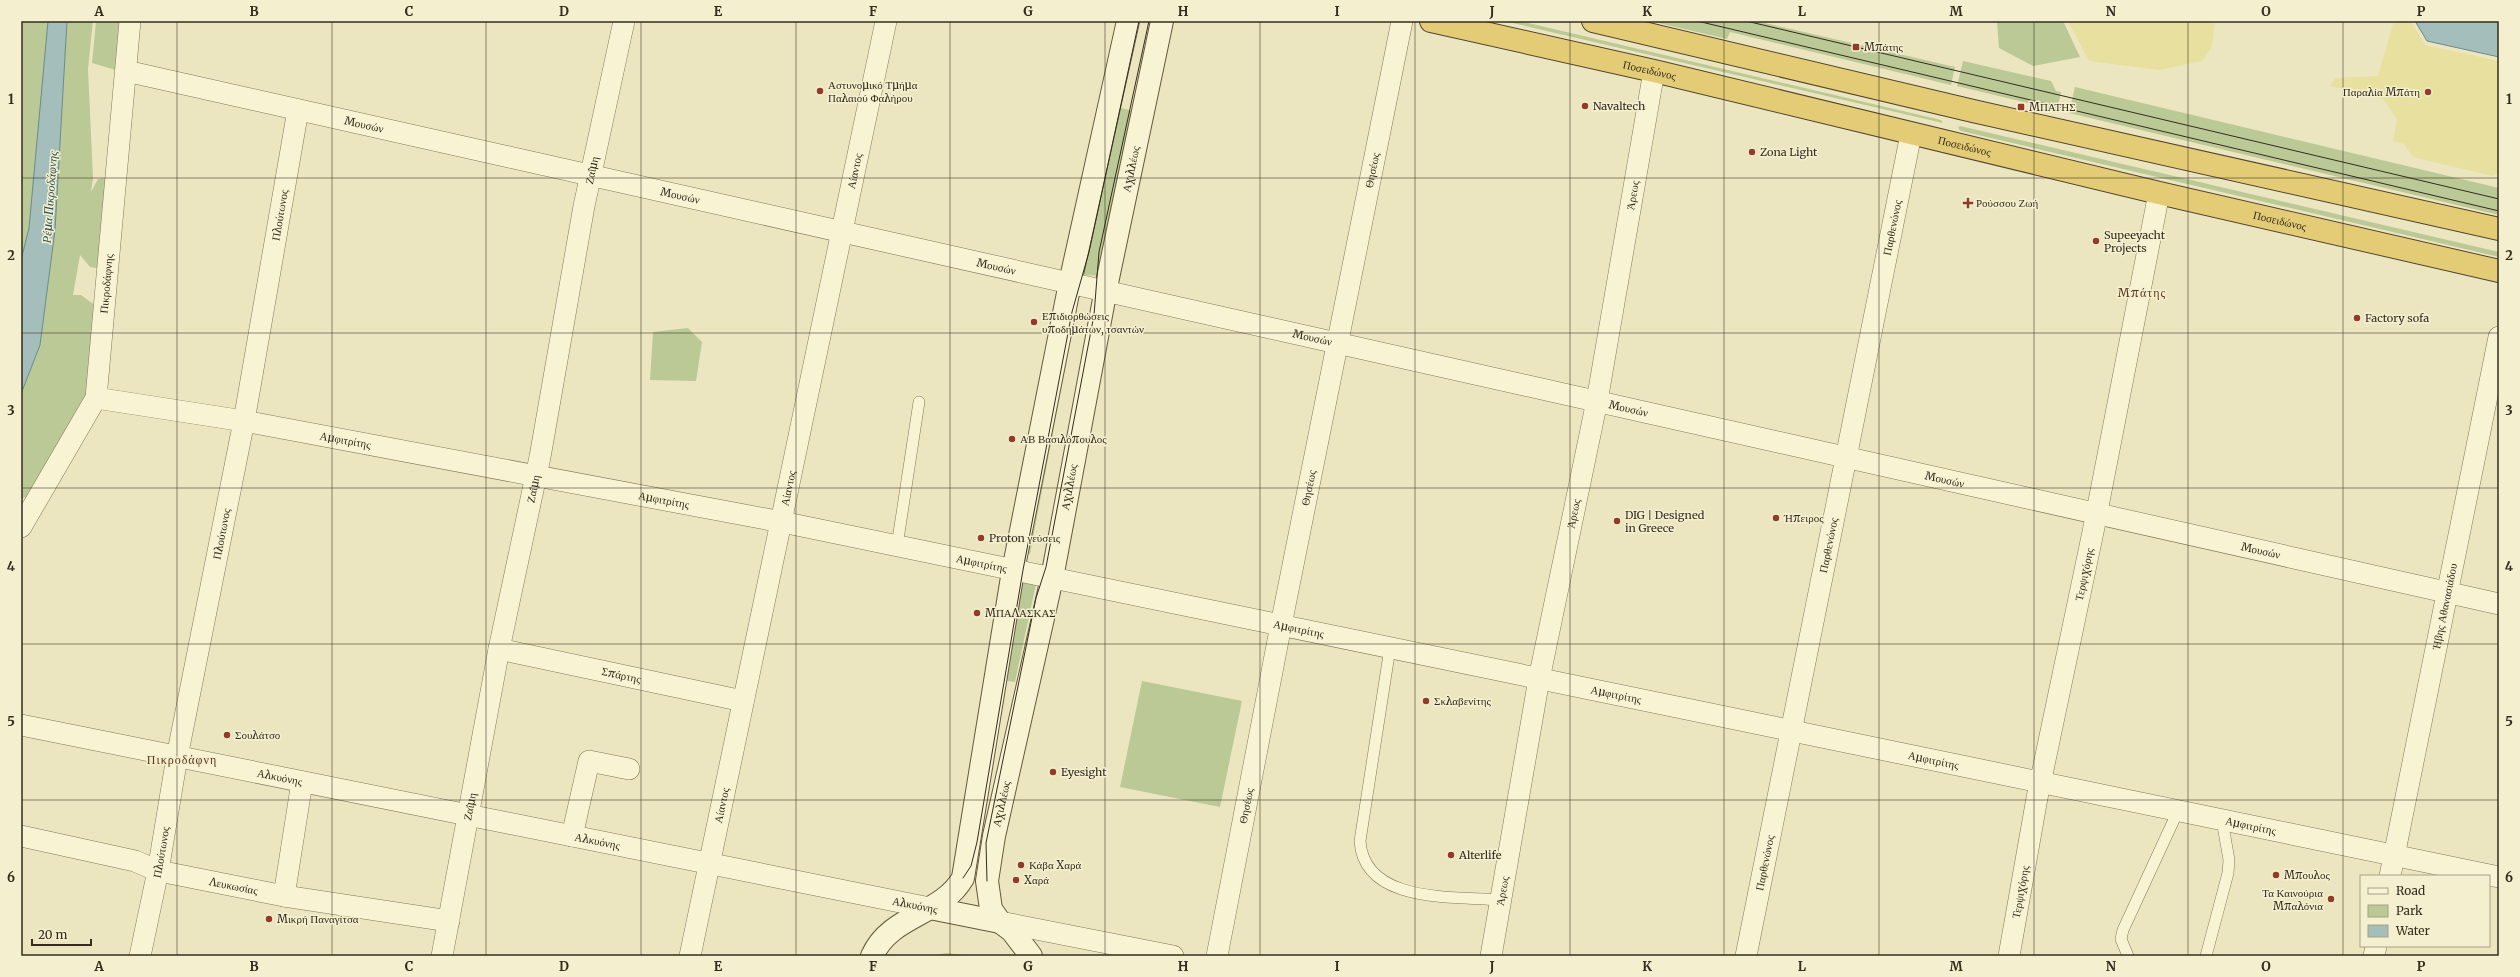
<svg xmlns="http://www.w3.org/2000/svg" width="2520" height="977" viewBox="0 0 2520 977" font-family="Merriweather,serif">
  <rect width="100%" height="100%" fill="#ece6c0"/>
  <!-- green -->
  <path fill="#bac995" d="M22 21H48L30 231 21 262Z
    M67 21H93L88 69 93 178 91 192 98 179 109 178 104 269 90 267 80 255 73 295H81L96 306 90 398 30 501 24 497 21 501V394L40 345 55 230Z
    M96 21H125L119 71 92 63Z
    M1504 21H1520L1941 120 1943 123Z
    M1650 21H1756L1955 67 1951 85 1730 32 1727 39Z
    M1997 21H2063L2080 57 2033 66 1999 48Z
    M1963 61 2051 81 2056 91 2061 92 2057 110 1957 86Z
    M2075 87 2499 188V215L2069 113Z
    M1117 107 1133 111 1100 276 1086 275 1080 271Z
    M1960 126 2499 252V257L1961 131 1958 128Z
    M1069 305 1077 306 1030 554 1023 553Z
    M688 328 702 342 696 381 650 380 653 332Z
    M1017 580 1036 584 1015 682 1000 680Z
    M1142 681 1242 701 1220 807 1120 787Z
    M947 953 972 956H930Z"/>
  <!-- sand -->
  <path fill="#e7e09e" d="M2068 21H2215L2212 46 2202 61 2159 70 2089 61Z
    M2394 21H2411L2425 45 2499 61V173L2492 176 2413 157 2404 144 2393 141 2397 119 2383 99 2330 86 2335 78 2378 76Z"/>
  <!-- water -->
  <path fill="#a3bebb" stroke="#6b8b89" d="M48 21H67L55 230 40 345 21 394V260L29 228Z
    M2415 21H2499V57L2427 41Z"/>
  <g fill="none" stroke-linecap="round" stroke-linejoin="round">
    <defs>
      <path id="service" d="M897 546 919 402
        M1390 648 1360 841C1364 904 1454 896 1501 900
        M2128 956 2121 939 2123 930 2178 811
        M2206 956 2228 873 2229 860 2222 820"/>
      <g id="minor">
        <path id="s1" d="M126 71 2499 604"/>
        <path id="s2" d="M96 398 244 421 782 522 2499 877"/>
        <path id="s3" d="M21 527 96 398 130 21"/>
        <path id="s4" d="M499 649 743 701"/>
        <path id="s5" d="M21 725 930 908"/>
        <path id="s6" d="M21 836 135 861 158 871 174 874 284 896 449 921"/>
        <path d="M572 836 589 761 629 769"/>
        <path id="s7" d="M2390 876 2499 337"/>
        <path d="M284 896 302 782"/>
        <path d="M1000 922 1173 956"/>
        <path id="s8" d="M140 956 158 871 177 757 244 421 298 110"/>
        <path id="s9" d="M442 956 499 649 540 457 584 206 624 21"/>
        <path id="s10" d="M690 956 886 21"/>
        <path id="s11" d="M1217 956 1281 625 1402 21"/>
        <path id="s12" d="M1491 956 1539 679 1597 401 1654 71"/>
        <path id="s13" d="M1746 956 1911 134"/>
        <path id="s14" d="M2009 956 2037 798 2093 532 2159 193"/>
        <path d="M2374 956 2376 946"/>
      </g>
      <g id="secondary">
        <path d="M930 908 1000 922"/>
        <path d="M872 956C891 914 941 916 963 878L1013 571 1070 283 1128 21"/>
        <path id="s15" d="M1031 956 1012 931 1000 922 991 909 987 881 994 836 1052 578 1108 278 1162 21"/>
      </g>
      <g id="trunk">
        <path id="s16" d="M1431 21 1654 71 2159 193 2499 271"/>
        <path d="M1593 21 1973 111 2499 229"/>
      </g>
    </defs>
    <!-- service casing -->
    <use href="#service" stroke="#847759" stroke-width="12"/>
    <!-- minor casing -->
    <use href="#minor" stroke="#847759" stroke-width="22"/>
    <!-- secondary casing -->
    <use href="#secondary" stroke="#66583c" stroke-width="24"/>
    <!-- trunk casing -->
    <use href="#trunk" stroke="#52452d" stroke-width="24"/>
    <!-- service -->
    <use href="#service" stroke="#f7f3d3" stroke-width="11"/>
    <!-- minor -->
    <use href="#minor" stroke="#f7f3d3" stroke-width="21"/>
    <!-- secondary -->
    <use href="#secondary" stroke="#f7f3d3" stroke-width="22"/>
    <!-- trunk -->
    <use href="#trunk" stroke="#e4cc76" stroke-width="22"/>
    <!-- tram -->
    <path stroke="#342c1d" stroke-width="1" d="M1697 21 2499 211
      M1746 21 2499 199
      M963 878 971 866 977 842 1023 570 1072 312 1089 252 1139 21
      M987 881 986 843 1036 598 1046 567 1094 315 1099 252 1149 21"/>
  </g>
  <!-- grid -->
  <path fill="none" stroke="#342c1d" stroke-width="1" stroke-opacity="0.55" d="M177 21V956M332 21V956M486 21V956M641 21V956M796 21V956M950 21V956M1105 21V956M1260 21V956M1415 21V956M1570 21V956M1724 21V956M1879 21V956M2034 21V956M2188 21V956M2343 21V956M21 178H2499M21 333H2499M21 488H2499M21 644H2499M21 800H2499"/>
  <!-- markers -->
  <g fill="#913c2b" stroke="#f4efcf" stroke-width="1.5">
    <rect x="1852" y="43" width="8" height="8" rx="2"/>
    <circle cx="820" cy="91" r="4"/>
    <circle cx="2428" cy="92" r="4"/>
    <circle cx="1585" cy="106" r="4"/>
    <rect x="2017" y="103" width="8" height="8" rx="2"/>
    <circle cx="1752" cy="152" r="4"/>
    <path d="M1966 197h4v4h4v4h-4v4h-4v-4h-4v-4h4z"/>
    <circle cx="2096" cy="241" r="4"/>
    <circle cx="2357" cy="318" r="4"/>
    <circle cx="1034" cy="322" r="4"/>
    <circle cx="1012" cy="439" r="4"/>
    <circle cx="1776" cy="518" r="4"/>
    <circle cx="1617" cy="521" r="4"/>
    <circle cx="981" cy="538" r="4"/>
    <circle cx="977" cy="613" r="4"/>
    <circle cx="1426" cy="701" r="4"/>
    <circle cx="227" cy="735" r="4"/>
    <circle cx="1053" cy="772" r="4"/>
    <circle cx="1451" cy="855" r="4"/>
    <circle cx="1021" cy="865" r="4"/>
    <circle cx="2276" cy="875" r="4"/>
    <circle cx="1016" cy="880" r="4"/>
    <circle cx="2331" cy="899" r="4"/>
    <circle cx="269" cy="919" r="4"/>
  </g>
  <g text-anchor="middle" stroke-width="3" stroke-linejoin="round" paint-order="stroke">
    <!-- poi labels -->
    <g font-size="11" fill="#342c1d" stroke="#f4efcf" text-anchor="start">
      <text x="1864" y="51">Μπάτης</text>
      <text x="828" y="89">Αστυνομικό Τμήμα<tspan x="828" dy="13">Παλαιού Φαλήρου</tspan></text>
      <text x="2420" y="96" text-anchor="end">Παραλία Μπάτη</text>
      <text x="1593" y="110">Navaltech</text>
      <text x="2029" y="111">ΜΠΑΤΗΣ</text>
      <text x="1760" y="156">Zona Light</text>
      <text x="1976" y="207">Ρούσσου Ζωή</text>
      <text x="2104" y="239">Supeeyacht<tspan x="2104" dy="13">Projects</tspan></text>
      <text x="1042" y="320">Επιδιορθώσεις<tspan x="1042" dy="13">υποδημάτων, τσαντών</tspan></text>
      <text x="2365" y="322">Factory sofa</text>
      <text x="1020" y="443">ΑΒ Βασιλόπουλος</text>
      <text x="1625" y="519">DIG | Designed<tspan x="1625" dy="13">in Greece</tspan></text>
      <text x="1784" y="522">Ήπειρος</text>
      <text x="989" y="542">Proton γεύσεις</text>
      <text x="985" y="617">ΜΠΑΛΑΣΚΑΣ</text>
      <text x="1434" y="705">Σκλαβενίτης</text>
      <text x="235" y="739">Σουλάτσο</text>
      <text x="1061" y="776">Eyesight</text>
      <text x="1459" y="859">Alterlife</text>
      <text x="1029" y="869">Κάβα Χαρά</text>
      <text x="2284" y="879">Μπουλος</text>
      <text x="1024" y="884">Χαρά</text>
      <text x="2323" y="897" text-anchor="end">Τα Καινούρια<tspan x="2323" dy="13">Μπαλόνια</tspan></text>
      <text x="277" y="923">Μικρή Παναγίτσα</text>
    </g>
    <!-- street labels -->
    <g font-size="11" fill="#342c1d" stroke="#f4efcf">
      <text dy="4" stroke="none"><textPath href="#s16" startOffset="224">Ποσειδώνος</textPath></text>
      <text dy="4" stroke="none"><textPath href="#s1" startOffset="244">Μουσών</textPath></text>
      <text dy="4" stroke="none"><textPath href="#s16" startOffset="548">Ποσειδώνος</textPath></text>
      <text dy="4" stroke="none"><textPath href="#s15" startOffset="817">Αχιλλέως</textPath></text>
      <text dy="4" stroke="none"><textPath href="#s9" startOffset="800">Ζαΐμη</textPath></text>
      <text dy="4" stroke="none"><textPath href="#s10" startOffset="802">Αίαντος</textPath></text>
      <text dy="4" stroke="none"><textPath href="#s11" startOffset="801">Θησέως</textPath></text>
      <text dy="4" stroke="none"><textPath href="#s12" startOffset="774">Άρεως</textPath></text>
      <text dy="4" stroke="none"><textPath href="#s1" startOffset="568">Μουσών</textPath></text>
      <text dy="4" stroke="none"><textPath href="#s8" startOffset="754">Πλούτωνος</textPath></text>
      <text dy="4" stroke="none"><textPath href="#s16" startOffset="872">Ποσειδώνος</textPath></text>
      <text dy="4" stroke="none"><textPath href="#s13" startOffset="743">Παρθενώνος</textPath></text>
      <text dy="4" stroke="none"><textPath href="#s1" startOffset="892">Μουσών</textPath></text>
      <text dy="4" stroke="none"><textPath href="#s3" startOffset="264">Πικροδάφνης</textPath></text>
      <text dy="4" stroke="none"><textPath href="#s1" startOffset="1216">Μουσών</textPath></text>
      <text dy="4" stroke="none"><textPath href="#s1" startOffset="1540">Μουσών</textPath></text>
      <text dy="4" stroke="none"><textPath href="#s2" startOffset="253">Αμφιτρίτης</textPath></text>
      <text dy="4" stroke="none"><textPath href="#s1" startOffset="1864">Μουσών</textPath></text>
      <text dy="4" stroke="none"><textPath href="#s15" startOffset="493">Αχιλλέως</textPath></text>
      <text dy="4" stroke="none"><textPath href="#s10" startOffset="478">Αίαντος</textPath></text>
      <text dy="4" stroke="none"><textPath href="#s11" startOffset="477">Θησέως</textPath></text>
      <text dy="4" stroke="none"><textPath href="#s9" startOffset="476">Ζαΐμη</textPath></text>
      <text dy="4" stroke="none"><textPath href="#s2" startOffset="577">Αμφιτρίτης</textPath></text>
      <text dy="4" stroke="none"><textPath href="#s12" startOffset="450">Άρεως</textPath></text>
      <text dy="4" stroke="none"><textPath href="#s8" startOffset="430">Πλούτωνος</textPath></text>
      <text dy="4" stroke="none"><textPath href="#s13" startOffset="419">Παρθενώνος</textPath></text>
      <text dy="4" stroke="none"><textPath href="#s1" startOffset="2188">Μουσών</textPath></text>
      <text dy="4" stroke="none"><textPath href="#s2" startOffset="901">Αμφιτρίτης</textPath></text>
      <text dy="4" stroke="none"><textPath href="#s14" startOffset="389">Τερψιχόρης</textPath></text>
      <text dy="4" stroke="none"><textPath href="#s7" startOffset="275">Ήβης Αθανασιάδου</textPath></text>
      <text dy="4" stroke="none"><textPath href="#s2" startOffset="1225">Αμφιτρίτης</textPath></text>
      <text dy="4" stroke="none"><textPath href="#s4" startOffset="125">Σπάρτης</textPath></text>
      <text dy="4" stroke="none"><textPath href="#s2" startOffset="1549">Αμφιτρίτης</textPath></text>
      <text dy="4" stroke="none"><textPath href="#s2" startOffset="1873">Αμφιτρίτης</textPath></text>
      <text dy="4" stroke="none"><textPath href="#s5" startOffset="264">Αλκυόνης</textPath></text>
      <text dy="4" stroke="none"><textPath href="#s15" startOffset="169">Αχιλλέως</textPath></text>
      <text dy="4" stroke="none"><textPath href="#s9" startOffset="152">Ζαΐμη</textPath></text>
      <text dy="4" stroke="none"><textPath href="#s10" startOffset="154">Αίαντος</textPath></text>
      <text dy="4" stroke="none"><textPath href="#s11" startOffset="153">Θησέως</textPath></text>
      <text dy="4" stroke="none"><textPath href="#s2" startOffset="2197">Αμφιτρίτης</textPath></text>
      <text dy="4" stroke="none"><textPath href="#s5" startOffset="588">Αλκυόνης</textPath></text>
      <text dy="4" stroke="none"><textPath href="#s8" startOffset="106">Πλούτωνος</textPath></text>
      <text dy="4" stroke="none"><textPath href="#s13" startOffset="95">Παρθενώνος</textPath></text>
      <text dy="4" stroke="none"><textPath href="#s6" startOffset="219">Λευκωσίας</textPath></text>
      <text dy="4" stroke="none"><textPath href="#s12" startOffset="66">Άρεως</textPath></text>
      <text dy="4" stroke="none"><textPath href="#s14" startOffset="65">Τερψιχόρης</textPath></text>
      <text transform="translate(915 905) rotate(11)" y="4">Αλκυόνης</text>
    </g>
    <!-- water labels -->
    <g font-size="12" font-style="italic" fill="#2c4f54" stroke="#f4efcf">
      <text transform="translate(50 197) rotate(-86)" y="4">Ρέμα Πικροδάφνης</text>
    </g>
    <!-- neighbourhood labels -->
    <g font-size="12" letter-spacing="1" fill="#5f371e" stroke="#f4efcf">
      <text x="2142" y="297">Μπάτης</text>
      <text x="182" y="764">Πικροδάφνη</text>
    </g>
  </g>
  <!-- border -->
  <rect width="2520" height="977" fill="none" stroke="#f4efcf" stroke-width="44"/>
  <!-- legend -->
  <rect x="2360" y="875" width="130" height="72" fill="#f4efcf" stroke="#a7a188"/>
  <rect x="2368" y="888" width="20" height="6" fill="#f7f3d3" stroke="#a7a188"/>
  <text x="2396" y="895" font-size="12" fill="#342c1d">Road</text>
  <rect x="2368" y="905" width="20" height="12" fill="#bac995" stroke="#a7a188"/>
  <text x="2396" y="915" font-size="12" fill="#342c1d">Park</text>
  <rect x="2368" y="925" width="20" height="12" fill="#a3bebb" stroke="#a7a188"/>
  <text x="2396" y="935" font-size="12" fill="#342c1d">Water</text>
  <!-- scale -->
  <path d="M32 939v6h59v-6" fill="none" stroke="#342c1d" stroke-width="2"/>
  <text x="38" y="939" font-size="12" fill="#342c1d" stroke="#f4efcf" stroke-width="3" paint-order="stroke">20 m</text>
  <rect x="22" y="22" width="2476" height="933" fill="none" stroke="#342c1d" stroke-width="1.5"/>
  <g font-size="13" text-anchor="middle" font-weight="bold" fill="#342c1d">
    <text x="99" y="16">A</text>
    <text x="254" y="16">B</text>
    <text x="409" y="16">C</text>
    <text x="564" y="16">D</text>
    <text x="718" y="16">E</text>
    <text x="873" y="16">F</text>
    <text x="1028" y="16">G</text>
    <text x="1183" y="16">H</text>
    <text x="1337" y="16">I</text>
    <text x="1492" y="16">J</text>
    <text x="1647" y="16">K</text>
    <text x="1802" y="16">L</text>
    <text x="1956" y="16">M</text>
    <text x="2111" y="16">N</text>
    <text x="2266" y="16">O</text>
    <text x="2421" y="16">P</text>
    <text x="11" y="104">1</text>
    <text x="2509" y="104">1</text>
    <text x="11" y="260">2</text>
    <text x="2509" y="260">2</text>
    <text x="11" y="415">3</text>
    <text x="2509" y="415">3</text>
    <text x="11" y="571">4</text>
    <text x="2509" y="571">4</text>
    <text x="11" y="726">5</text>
    <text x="2509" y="726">5</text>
    <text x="11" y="882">6</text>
    <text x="2509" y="882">6</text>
    <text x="99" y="971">A</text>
    <text x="254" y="971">B</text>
    <text x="409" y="971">C</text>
    <text x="564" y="971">D</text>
    <text x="718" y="971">E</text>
    <text x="873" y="971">F</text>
    <text x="1028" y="971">G</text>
    <text x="1183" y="971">H</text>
    <text x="1337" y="971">I</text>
    <text x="1492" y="971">J</text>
    <text x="1647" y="971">K</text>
    <text x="1802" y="971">L</text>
    <text x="1956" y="971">M</text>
    <text x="2111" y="971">N</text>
    <text x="2266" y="971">O</text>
    <text x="2421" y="971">P</text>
  </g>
</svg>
